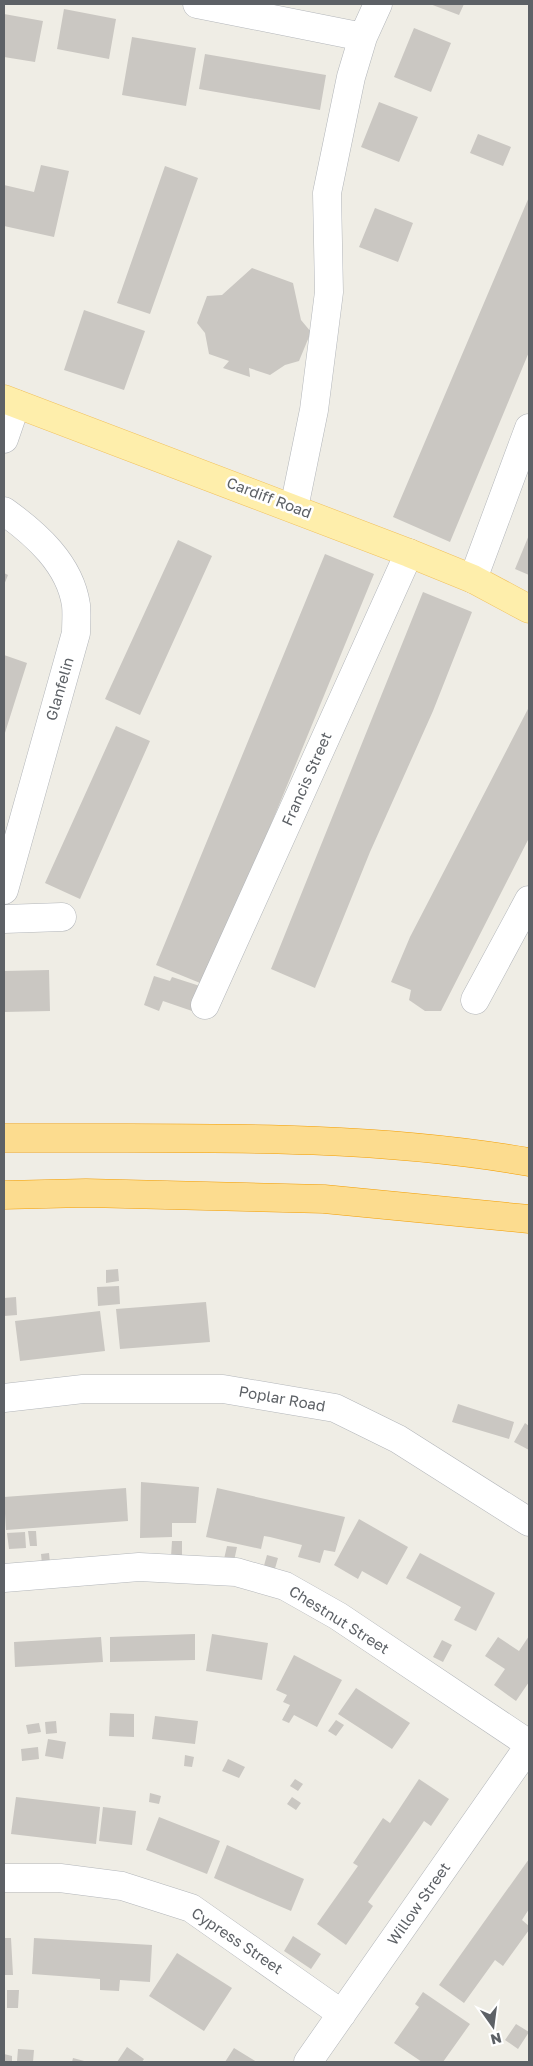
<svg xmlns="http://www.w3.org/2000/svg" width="533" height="2066" viewBox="0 0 533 2066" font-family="'Golos Text',sans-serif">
  <rect width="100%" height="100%" fill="#efede5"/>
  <!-- building -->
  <path fill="#cac7c2" d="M430 4H464L459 15Z
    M64 9 116 19 109 59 57 49Z
    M4 14 43 21 35 62 4 57Z
    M414 28 451 43 431 92 394 77Z
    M132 37 196 48 186 106 122 95Z
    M205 54 326 75 320 110 199 89Z
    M379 102 418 117 399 162 361 147Z
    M478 134 511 147 503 166 470 153Z
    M41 165 69 171 54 237 4 226V185L34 192Z
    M165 166 198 178 150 314 117 303Z
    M529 197V352L450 542 393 517Z
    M375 208 413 223 398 262 359 247Z
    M252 268 293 283 301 320 311 332 299 361 285 365 270 375 249 368 250 377 223 368 229 361 209 354 205 333 197 323 207 296 222 295Z
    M84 310 145 331 124 390 64 370Z
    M529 535V575L515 569Z
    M178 540 212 556 140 715 105 699Z
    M325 554 374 574 205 985 156 965Z
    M4 573 8 575 4 585Z
    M423 592 472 612 433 711 370 852 315 988 271 969Z
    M4 655 27 663 4 736Z
    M529 707V838L441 1011H425L409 1000 411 990 391 982 410 937Z
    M116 726 150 741 80 899 45 883Z
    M49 970 50 1011 4 1012V971Z
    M154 976 170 981 172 977 203 987 195 1012 163 1001 159 1011 144 1005Z
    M118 1269 119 1281 106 1283V1270Z
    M119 1286 120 1304 98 1306 97 1287Z
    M16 1297 17 1315 4 1316V1298Z
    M206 1302 210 1342 120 1349 116 1309Z
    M100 1311 105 1351 20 1361 15 1321Z
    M458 1404 514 1422 509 1439 452 1422Z
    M525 1423 529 1426V1450L514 1442Z
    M141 1482 199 1487 196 1523H172V1537L140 1538Z
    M126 1488 128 1521 6 1530 4 1497Z
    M217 1488 345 1517 335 1552 324 1550 320 1563 298 1557 302 1545 270 1537 264 1536 261 1549 206 1537Z
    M359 1519 408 1547 387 1585 362 1571 358 1579 334 1565Z
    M28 1531H36L37 1546H30Z
    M25 1532 26 1548 9 1549 7 1533Z
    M172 1541H182V1557H171Z
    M227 1546 237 1547 234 1561 224 1559Z
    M49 1553 50 1563 42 1564 41 1554Z
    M420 1553 495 1593 476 1631 454 1620 461 1607 406 1578Z
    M267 1555 278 1558 274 1572 263 1569Z
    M195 1634V1660L110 1662V1637Z
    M212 1634 268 1643 262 1680 206 1671Z
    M529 1636V1682L516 1701 494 1685 505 1669 485 1656 498 1637 519 1651Z
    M101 1637 103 1662 15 1667 14 1642Z
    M442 1640 452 1645 443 1662 433 1657Z
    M294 1655 342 1680 317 1727 294 1715 289 1723 282 1720 290 1705 283 1702 287 1695 276 1690Z
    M356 1688 410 1723 392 1749 338 1714Z
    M110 1713 134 1714V1737L109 1736Z
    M155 1716 198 1721 195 1744 152 1739Z
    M336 1720 344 1725 336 1736 328 1731Z
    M56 1721 57 1733 46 1734 45 1722Z
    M39 1723 41 1732 28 1734 26 1725Z
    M48 1739 66 1742 63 1759 45 1756Z
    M38 1747 39 1759 22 1761 21 1749Z
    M185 1755 194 1757 192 1767 184 1766Z
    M228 1759 245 1767 239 1778 222 1771Z
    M295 1779 303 1784 298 1791 290 1786Z
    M419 1779 449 1799 431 1826 424 1821 420 1827 368 1902 373 1906 346 1945 317 1924 358 1866 353 1863 383 1818 390 1823Z
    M150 1793 161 1796 159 1804 149 1802Z
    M16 1797 100 1807 96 1844 11 1834Z
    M292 1797 301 1803 296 1810 287 1804Z
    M103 1807 136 1811 132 1845 99 1841Z
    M159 1817 220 1841 207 1874 146 1850Z
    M227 1845 304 1879 291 1911 214 1878Z
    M529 1859V1909L522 1920 529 1926V1930L503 1966 495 1960 464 2003 439 1985Z
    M293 1936 321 1954 311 1969 284 1951Z
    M4 1938H11L13 1975H4Z
    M34 1938 152 1945 150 1982 120 1980 119 1991 100 1990V1979L32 1974Z
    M177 1953 232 1988 204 2031 149 1996Z
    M7 1990H19L18 2008H7Z
    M423 1992 470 2024 443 2062H422L394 2043 419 2007 415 2004Z
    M516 2024 529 2032 518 2049 505 2040Z
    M127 2047 144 2059 142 2062H117Z
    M234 2048 257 2062H225Z
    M18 2049 34 2050 33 2062 17 2061Z
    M4 2054 12 2056V2062H4Z
    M73 2058 88 2062H72Z"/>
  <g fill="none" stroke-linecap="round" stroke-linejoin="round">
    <defs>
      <path id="minor" d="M197 4 363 37
        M4 439 16 404
        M294 508 314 410 329 292 327 193 351 77 363 37 378 4
        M4 511C36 534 70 564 76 605 77 614 76 624 76 633L4 890
        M473 579 529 428
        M4 919 62 917
        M475 1000 529 900
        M205 1005 409 553
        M4 1398 83 1389H223L335 1408 398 1439 529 1522
        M4 1578 139 1567 236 1572 285 1586 338 1616 529 1744
        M4 1878H60L122 1886 191 1908 342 2014
        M308 2062 529 1746"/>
      <path id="major" d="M4 399 409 553 473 579 529 609"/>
      <path id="highway" d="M4 1138C179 1139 356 1132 529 1162
        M4 1195 86 1193 324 1199 529 1219"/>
    </defs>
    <!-- minor casing -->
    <use href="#minor" stroke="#b3b6ba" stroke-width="29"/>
    <!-- major casing -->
    <use href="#major" stroke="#f1c15d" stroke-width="29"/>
    <!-- highway casing -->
    <use href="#highway" stroke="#f39e02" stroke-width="29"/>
    <!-- minor -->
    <use href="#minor" stroke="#fff" stroke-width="28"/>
    <!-- major -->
    <use href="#major" stroke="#feeeab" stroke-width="28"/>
    <!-- highway -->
    <use href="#highway" stroke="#fcdc8f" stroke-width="28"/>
  </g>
  <g text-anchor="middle" stroke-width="5" stroke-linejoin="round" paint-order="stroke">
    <!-- street labels -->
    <g font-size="15" fill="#5d6166" stroke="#fff">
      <text transform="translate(269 498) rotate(21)" y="5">Cardiff Road</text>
      <text transform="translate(60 689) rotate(-74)" y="5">Glanfelin</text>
      <text transform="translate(307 779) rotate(-66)" y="5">Francis Street</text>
      <text transform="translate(282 1399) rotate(10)" y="5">Poplar Road</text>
      <text transform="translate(339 1620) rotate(32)" y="5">Chestnut Street</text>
      <text transform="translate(419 1904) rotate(-55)" y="5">Willow Street</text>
      <text transform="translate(237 1941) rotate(34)" y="5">Cypress Street</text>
    </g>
  </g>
  <!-- border -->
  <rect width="533" height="2066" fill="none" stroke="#5d6166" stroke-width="10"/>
  <!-- north arrow -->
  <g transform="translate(493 2026) rotate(166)" stroke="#ffffff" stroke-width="4" paint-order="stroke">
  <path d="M0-4L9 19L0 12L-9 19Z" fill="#5d6166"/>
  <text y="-8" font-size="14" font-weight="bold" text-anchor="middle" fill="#5d6166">N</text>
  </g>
</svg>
